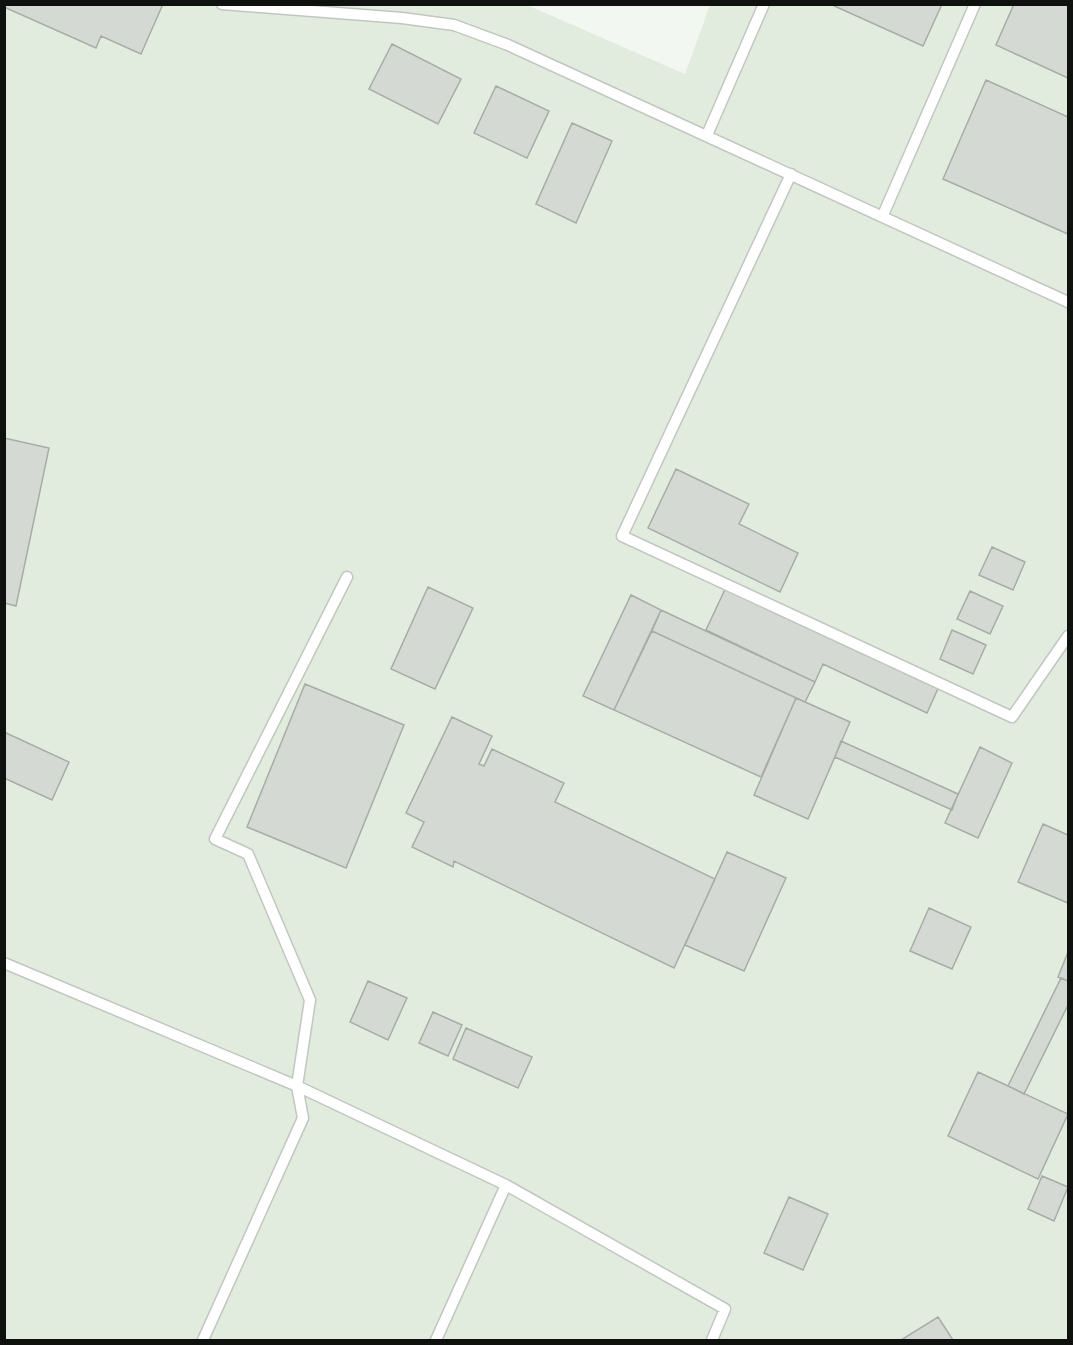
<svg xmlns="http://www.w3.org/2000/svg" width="1073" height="1345" viewBox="0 0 1073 1345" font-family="Montserrat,sans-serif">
  <rect width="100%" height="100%" fill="#f2f8f1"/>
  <!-- built -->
  <path fill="#e1ecdf" d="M5 5H527L685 74 710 5H1068V1340H5Z"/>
  <!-- building -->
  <path fill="#d4dad3" stroke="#a7ada6" stroke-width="1.5" d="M4 4H163L141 54 101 36 96 48 4 7Z
    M830 4H942L923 46Z
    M1014 4H1068V78L996 45Z
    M392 44 461 79 438 124 369 89Z
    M986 80 1068 117V234L943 179Z
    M496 86 549 111 527 158 474 133Z
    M572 123 612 141 576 223 536 204Z
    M4 438 49 448 16 606 4 603Z
    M676 469 749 504 739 524 798 553 780 592 648 528Z
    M992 547 1025 562 1013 590 979 575Z
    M728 583 940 684 927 713 823 664 815 682 706 630Z
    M428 587 473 608 435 689 391 669Z
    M970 591 1003 606 990 634 957 619Z
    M631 595 661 610 614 710 583 696Z
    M661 610 815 682 805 702 652 631Z
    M952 630 986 645 973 674 940 659Z
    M652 631 796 698 761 777 614 710Z
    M305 684 404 725 346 868 247 827Z
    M796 698 850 722 808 819 754 795Z
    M452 717 492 736 479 764 484 766 492 749 564 783 555 802 715 879 674 968 454 861 453 867 412 847 424 822 406 813Z
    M4 732 69 762 52 800 4 778Z
    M841 741 958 794 952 810 835 757Z
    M980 747 1012 763 978 838 945 823Z
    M1043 824 1068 835V903L1018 882Z
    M727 852 786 878 744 971 685 945Z
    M929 908 971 927 952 969 910 951Z
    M1068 952V981L1058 977Z
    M1061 978 1068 981V1005L1024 1094 1008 1086Z
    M368 981 407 998 388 1040 350 1022Z
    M433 1012 462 1025 448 1056 419 1043Z
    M466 1028 532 1057 518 1088 453 1059Z
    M978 1072 1068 1114 1038 1179 948 1136Z
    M1042 1176 1068 1187 1054 1221 1028 1209Z
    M789 1197 828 1214 803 1270 764 1253Z
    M938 1317 953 1340H901Z"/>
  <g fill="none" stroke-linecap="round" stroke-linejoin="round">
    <defs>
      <path id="lane" d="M222 4 402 18 454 25 508 45 1068 302
        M707 135 764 4
        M791 174 622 536 1012 717 1068 636
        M883 215 975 4
        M4 963 297 1086 310 1000 248 854 215 839 347 577
        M203 1340 303 1118 297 1086 506 1185 725 1309 712 1340
        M436 1340 506 1185"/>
    </defs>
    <!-- lane casing -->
    <use href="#lane" stroke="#c1c7c0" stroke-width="13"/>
    <!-- lane -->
    <use href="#lane" stroke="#fff" stroke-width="10"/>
  </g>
  <!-- border -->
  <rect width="1073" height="1345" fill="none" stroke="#0f110e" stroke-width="12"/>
</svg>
